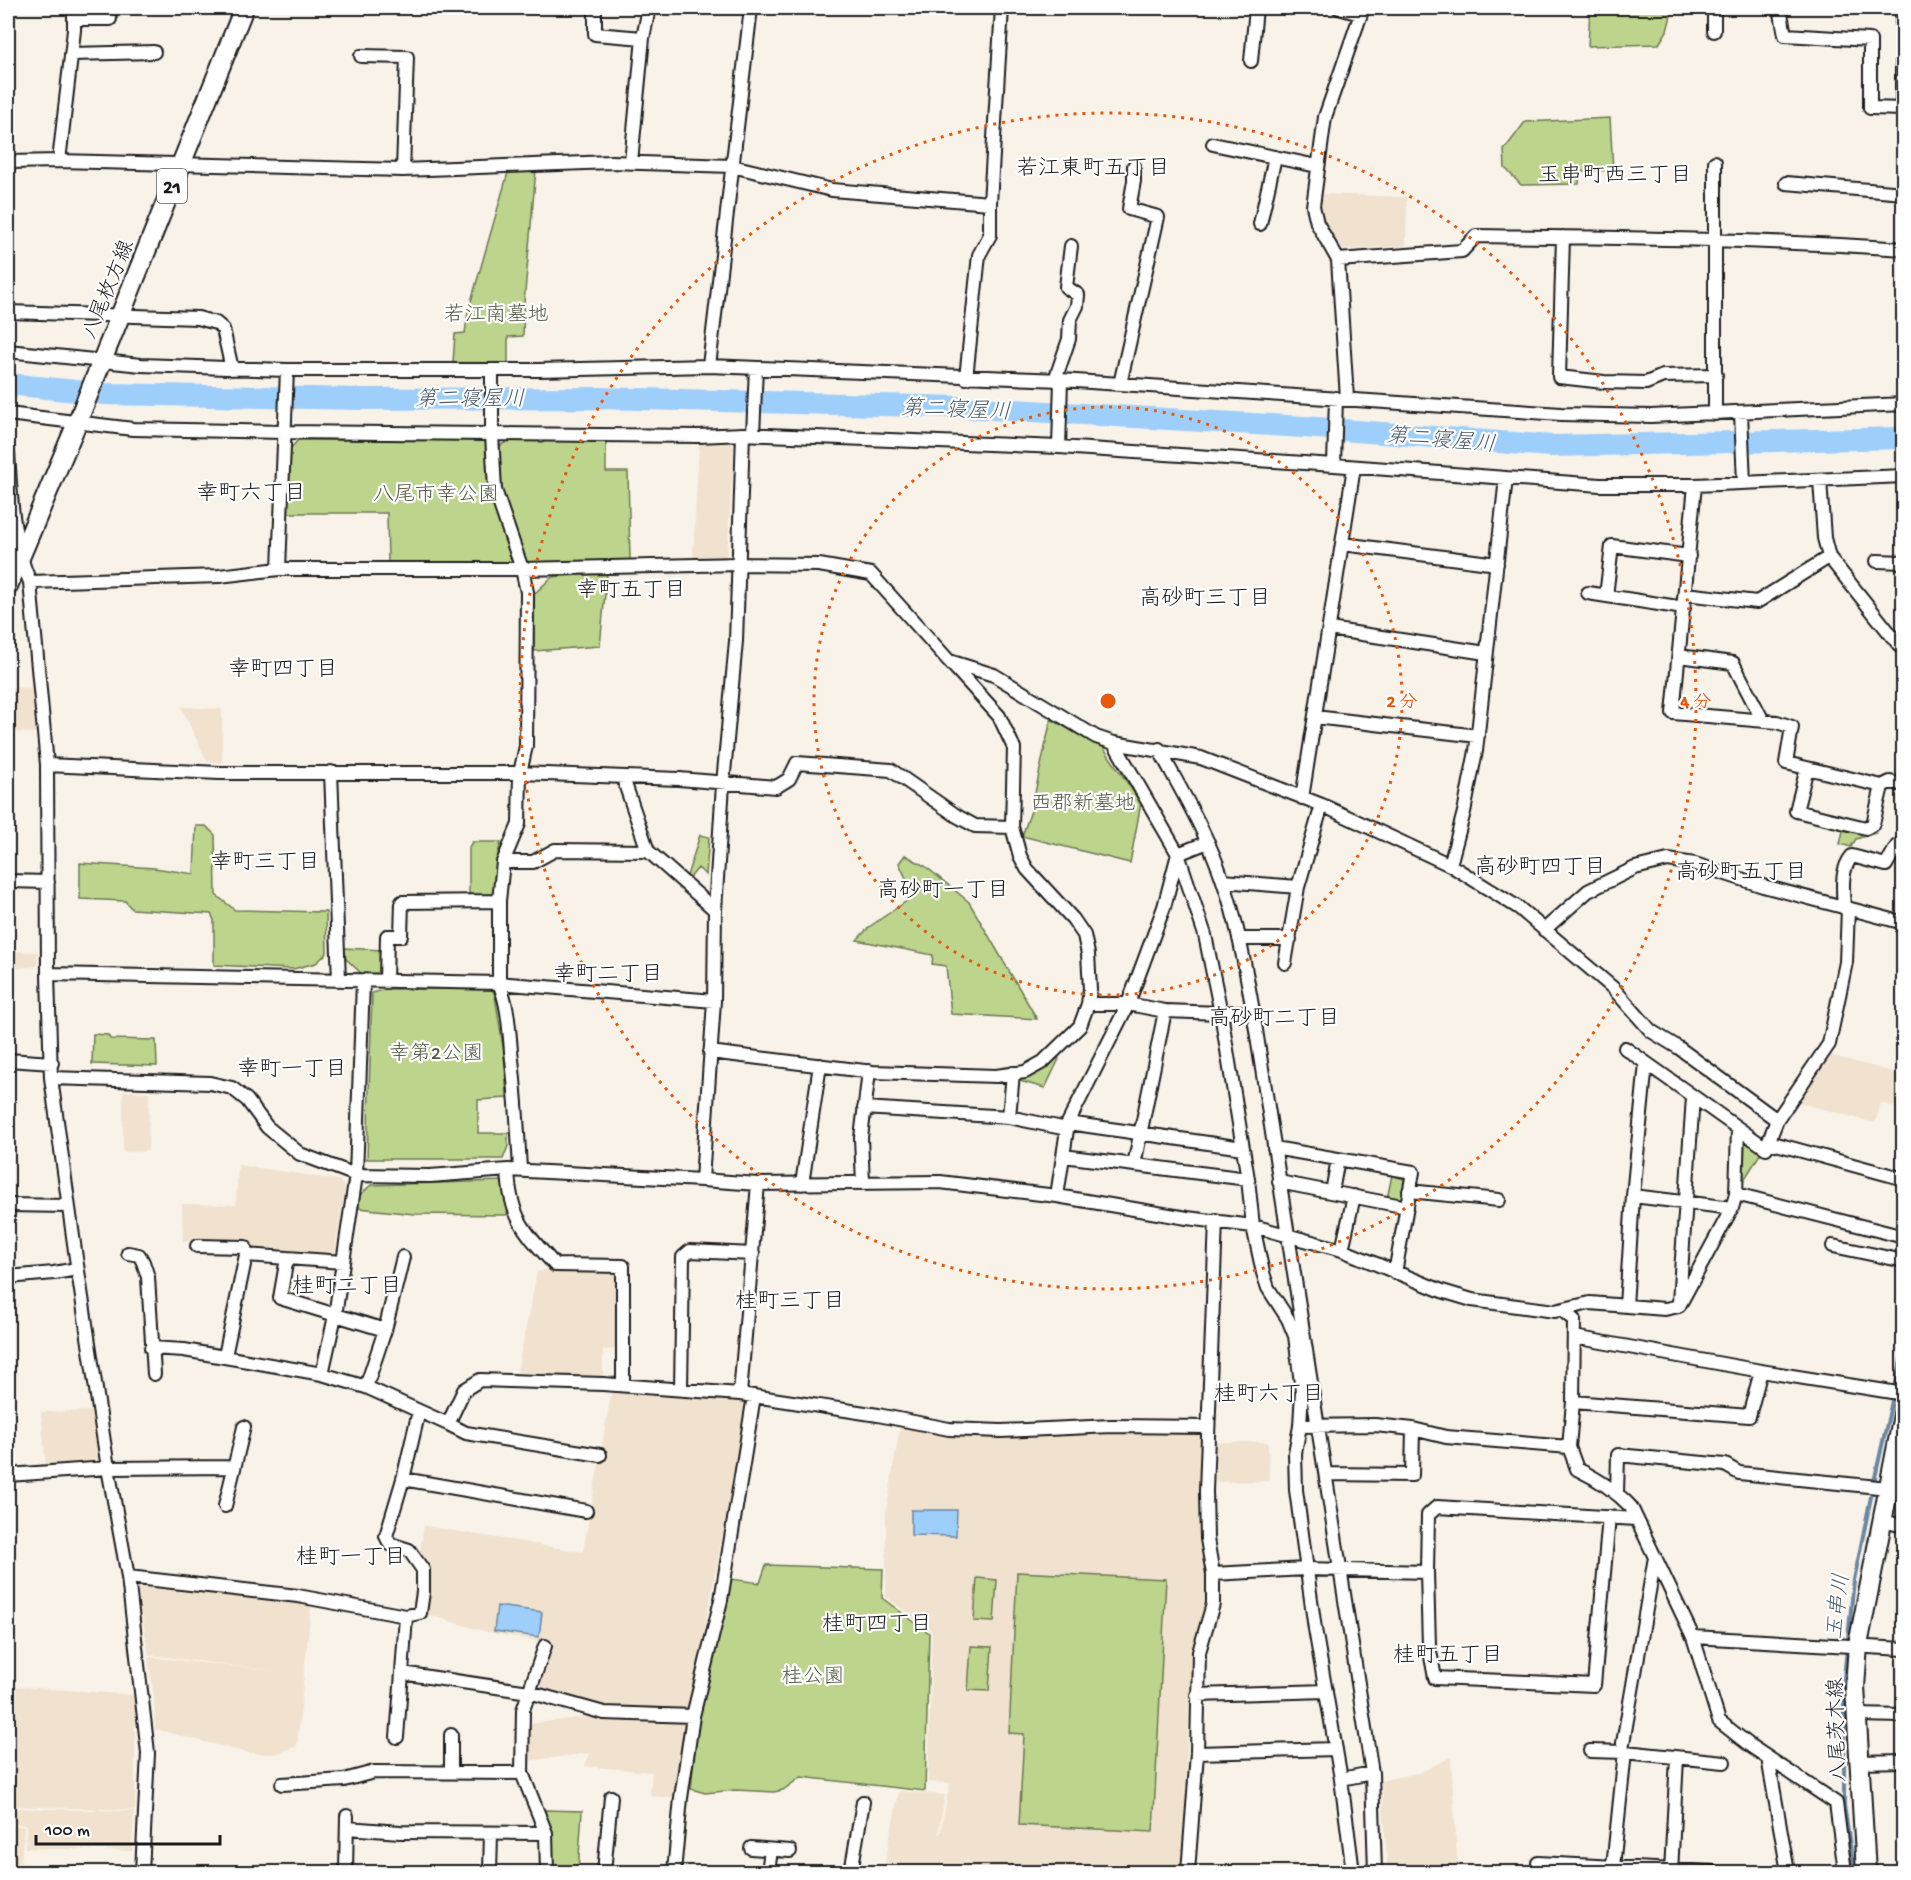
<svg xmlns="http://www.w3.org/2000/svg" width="1911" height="1880" viewBox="0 0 1911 1880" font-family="'Gochi Hand','Klee One',sans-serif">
  <rect width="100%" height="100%" fill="#f8f2e9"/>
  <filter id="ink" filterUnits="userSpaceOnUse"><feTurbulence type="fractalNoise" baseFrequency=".0167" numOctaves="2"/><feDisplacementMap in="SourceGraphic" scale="12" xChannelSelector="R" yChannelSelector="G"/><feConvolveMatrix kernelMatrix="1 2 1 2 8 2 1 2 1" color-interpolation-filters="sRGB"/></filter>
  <g filter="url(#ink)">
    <!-- built -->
    <path fill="#f0e2ce" d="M1321 194 1407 197 1406 246 1336 250 1320 210Z
      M699 442H730L734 447 727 554 720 560 693 559Z
      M8 687 32 688 35 733 8 732Z
      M181 707 222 709V763L207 761Z
      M8 951 38 952 37 966 8 969Z
      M1826 1054 1903 1075V1110L1881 1103 1875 1123 1793 1101Z
      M123 1091 149 1092 148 1151 123 1152Z
      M238 1165 339 1180 345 1188 334 1258 252 1250 250 1245 183 1241 182 1204 236 1205Z
      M552 1268 619 1271 618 1349 603 1350V1378L517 1372 537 1272Z
      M612 1389 748 1400 689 1711 605 1708 537 1688 550 1643 487 1632 425 1614 430 1592 429 1567 420 1551 424 1526 583 1552Z
      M94 1411 102 1460 99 1465 46 1468 41 1412Z
      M900 1427 948 1436 1202 1434 1200 1540 1207 1574 1206 1603 1202 1625 1191 1651 1183 1856 1178 1872H967L968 1856 964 1872H883L899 1791 945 1795 938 1833 940 1834 950 1783 928 1782 932 1631 886 1597V1513Z
      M1216 1442H1268L1269 1481 1218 1482 1216 1481Z
      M136 1584 311 1605 297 1746 275 1754 248 1753 155 1729 154 1696 148 1657 276 1671 149 1655Z
      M8 1686 135 1695V1810L8 1806Z
      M603 1715 686 1721 677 1798 650 1796 652 1772 585 1766 590 1753 528 1761 527 1724Z
      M1451 1757 1458 1872H1388L1381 1781 1421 1772Z
      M8 1808 134 1811 132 1851 25 1848 27 1825 8 1823Z
      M8 1825 24 1827 20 1872H8Z"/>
    <!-- green -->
    <path fill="#bcd48b" stroke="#6c7854" stroke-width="1.5" d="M1590 8H1673L1667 31 1659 44 1588 46Z
      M1610 118 1613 170 1580 172 1579 184 1521 185 1505 168 1504 150 1525 122Z
      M509 169H536L524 303 523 336 508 337V363H453L455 334 465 333 468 312Z
      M298 440H487L489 491 513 560 508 565 388 563 387 513H287L291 448Z
      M508 441H606V472H628L630 560 535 566 521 559 499 488 496 448Z
      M607 573 600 646 534 651V594L552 577Z
      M1051 719 1086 739 1103 747 1141 803 1130 863 1022 836 1031 811Z
      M196 826H206L215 835 216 895 235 910 326 912 327 953 316 963 293 969 214 965V920L211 914 132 909 125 901 80 899V863L154 868 194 874Z
      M1844 826 1875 833 1856 839 1851 847 1840 844Z
      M700 835 709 837 706 875 698 868 688 880 686 879Z
      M472 842H501L498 854 496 891 490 898H469V847Z
      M905 855 925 866 969 902 1037 1019 951 1014 946 966 932 964 933 955 857 940 869 927 914 896 899 863Z
      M344 948 382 950 383 966 378 974 363 975 344 957Z
      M386 989H492L495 996 504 1053 507 1098 478 1100V1133H508V1146L503 1159H367L372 993Z
      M93 1034 108 1035 110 1039 156 1040 157 1066 92 1064Z
      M1054 1057 1059 1059 1045 1088 1019 1081Z
      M1740 1137 1762 1151 1739 1188Z
      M1392 1175 1407 1180 1405 1197 1400 1202 1387 1199Z
      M504 1181 508 1206 507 1215 414 1214 359 1208V1196L371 1185Z
      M766 1565 883 1569 882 1598 929 1633 925 1791 801 1777 783 1790 774 1792 735 1790 705 1793 691 1789 697 1727 731 1579 760 1583Z
      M1017 1572 1166 1579 1153 1832 1019 1825 1024 1734 1009 1733Z
      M977 1578 997 1580 994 1622 974 1621Z
      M971 1646 992 1647 989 1691 968 1690Z
      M544 1810 582 1811 578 1872H551L549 1825Z"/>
    <!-- water -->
    <path fill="#9ecffb" stroke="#6a87a2" stroke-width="1.5" d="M911 1510H957L956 1536 911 1535Z
      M497 1606 542 1612 539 1637 494 1631Z"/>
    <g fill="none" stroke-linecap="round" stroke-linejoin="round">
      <!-- stream -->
      <path stroke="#6a87a2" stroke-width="4" d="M1854 1872 1844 1805V1678L1854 1580 1874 1482 1904 1347"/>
      <!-- river -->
      <path stroke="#9ecffb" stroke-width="22" d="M8 384 105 394 360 399 600 398 960 407 1304 427 1551 446 1904 438"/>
      <defs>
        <path id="minor" d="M595 8V34L643 38
          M1339 8 1360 14
          M1780 8 1785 35 1870 40V108L1904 109
          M1902 8V109
          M74 19H110
          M1714 31V8
          M71 54 154 52
          M361 56 407 57 403 170
          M1251 61 1256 8
          M1213 144 1317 166
          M59 161 74 30V8
          M8 162 59 161 403 170 611 162 732 166 832 190 990 203
          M631 162 643 38 649 8
          M1715 162V414
          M1786 183 1904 193
          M1260 224 1275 157
          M1563 237 1559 377 1604 382 1646 383 1663 376 1716 375
          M1338 260 1462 251 1476 236C1619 238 1761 239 1904 249
          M8 312 198 318 216 323 223 329 232 369
          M8 351 141 365 287 370H538L709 366 1061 380 1561 414 1651 416 1904 404
          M709 366 751 8
          M492 370V434L495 490 522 569 527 592 526 746 520 773 519 824 503 862 499 901V983C508 1004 509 1028 511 1051 516 1091 518 1130 520 1170
          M966 378 979 255 990 235V203L1002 8
          M1055 380 1069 339 1070 320 1077 306 1078 295 1066 287 1071 246
          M1120 384 1158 217 1129 209 1134 181V166
          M1347 398 1338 260 1317 223 1313 206 1325 117 1363 8
          M1741 413 1744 483
          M8 414 133 429 284 432 698 436 743 434
          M753 434 756 368
          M1059 447 1061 380
          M8 453C11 497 12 542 30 582L47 765 48 974 51 1078 76 1258 108 1468 128 1577 148 1753 142 1872
          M1334 465 1336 398
          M1820 480 1824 538 1829 557 1904 651
          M1695 485 1673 713 1777 722 1792 727 1786 763 1882 786 1890 782 1904 785
          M1343 544 1497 564
          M1877 561 1904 562
          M279 569 287 370
          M30 582 219 576 279 569H522L740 564 819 565 871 574 949 661 994 675 1096 737 1114 743 1201 758 1322 805 1450 865 1519 908 1613 988 1651 1031 1679 1048 1777 1120
          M1588 593 1684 608
          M1685 594 1757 602 1829 557
          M1606 596 1612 546 1689 556
          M1329 629 1486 653
          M1679 656 1733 663 1763 721
          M950 662 999 716 1014 748 1012 827
          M1315 717 1478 736
          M1114 743 1178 854 1205 935 1221 1013 1248 1179 1253 1226 1263 1273 1268 1288 1288 1319 1295 1336 1302 1391 1300 1426 1295 1453 1296 1490 1315 1629 1341 1779 1353 1872
          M1159 749C1182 792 1208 835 1223 881 1238 923 1245 967 1253 1011L1372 1773 1375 1872
          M47 765 219 773H520L679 779 776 787 789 779 797 763 891 770 957 816 975 826 1012 827 1020 856 1027 869 1073 919 1084 935 1088 954 1090 989 1088 1004 1080 1026 1043 1062 1025 1072 996 1076 873 1072 710 1052
          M1807 768 1796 811 1866 828 1873 824 1882 786
          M331 772 339 980
          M623 778 648 851 715 910
          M1302 798 1354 467
          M503 862H533L555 850 648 851
          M1450 865 1464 812 1476 751 1506 478
          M8 881 48 882
          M1223 881 1298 887
          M1844 908C1843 890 1840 870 1852 856L1886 865 1897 846 1904 848
          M1544 930 1588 891 1635 868 1668 860 1695 864 1763 886 1904 923
          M1239 939H1290
          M1285 963 1298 887 1322 805
          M48 974 499 983 714 1001
          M386 982 387 936H401L402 902 499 901
          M1088 1004H1128L1165 1011 1221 1013 1253 1011
          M1625 1048 1766 1148 1777 1120 1829 1044 1846 962 1848 909
          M8 1060 52 1063
          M51 1078 210 1083 232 1088 247 1100 267 1127 300 1154 356 1175 430 1176 508 1170 702 1180 758 1184 940 1182 1057 1196 1187 1218 1253 1226 1342 1250 1442 1291 1472 1300 1555 1311 1590 1303 1665 1309 1679 1306 1732 1208 1736 1194 1738 1129
          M864 1108 1009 1117 1067 1129
          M1009 1117 1013 1073
          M1068 1123 1243 1148
          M1769 1142 1904 1179
          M1274 1148 1413 1172 1395 1273
          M1063 1156 1248 1179
          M1134 1165 1165 1011
          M508 1170C510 1218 524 1231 555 1265L623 1266V1385
          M702 1180 714 1001 715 910 723 784 736 641 743 434 1059 447 1334 465 1600 485H1695L1904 476
          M1279 1182 1407 1207
          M863 1183 861 1138 869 1071
          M802 1184 820 1065
          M1409 1191 1499 1200
          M1332 1192 1338 1159
          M1736 1194 1904 1237
          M1057 1196 1068 1123 1128 1004 1164 907 1178 854 1208 842
          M1633 1196 1732 1208
          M8 1205 68 1206
          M197 1246 245 1247 246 1255 287 1258
          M1833 1246 1904 1261
          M1342 1250 1354 1196
          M128 1253 139 1255 143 1262 148 1277 154 1374
          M343 1262 287 1258 280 1298 385 1330
          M8 1277 54 1273 77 1269
          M1679 1302 1693 1097
          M1626 1306 1633 1196 1646 1063
          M1562 1310 1574 1320 1573 1402 1569 1447 1577 1469C1598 1479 1615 1490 1631 1507L1693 1637 1719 1721 1752 1747 1836 1803 1845 1872
          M1574 1337 1761 1371 1904 1394
          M151 1348 184 1350 322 1374 366 1387 448 1424 464 1390 480 1380 603 1384 740 1394 878 1415 949 1429 1001 1431 1112 1426 1208 1427
          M225 1356 246 1255
          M322 1374 335 1316 356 1175 363 982
          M366 1387 385 1330 403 1257
          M681 1390 683 1257 690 1251 753 1254
          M740 1394 758 1184
          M1573 1402 1749 1416 1761 1371
          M448 1424 466 1433 600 1455
          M1300 1426 1375 1425 1413 1429 1446 1437 1569 1447
          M1326 1474 1412 1475 1413 1429
          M8 1475 108 1468 234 1467
          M403 1479 586 1511
          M1617 1493 1618 1455 1725 1465 1739 1473 1888 1488
          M225 1506 244 1427
          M1882 1521 1904 1526
          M1427 1572 1429 1646 1435 1678 1594 1685 1609 1517
          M1213 1574 1306 1569 1427 1572 1428 1515 1437 1507 1636 1519
          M128 1577 298 1596 406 1616 402 1673 529 1692 604 1713 693 1716
          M406 1616 420 1613 423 1592V1570L409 1550 390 1544 386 1536 403 1479 419 1411
          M1693 1637 1904 1649
          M545 1646 523 1710 522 1773 546 1833 547 1872
          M1197 1695 1326 1691
          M1856 1715 1904 1716
          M451 1735V1772
          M397 1737 402 1673
          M1623 1743 1655 1557
          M1590 1751 1625 1752 1724 1762
          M1197 1753 1336 1749
          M1768 1758 1788 1872
          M1858 1762 1904 1761
          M1341 1779 1372 1773
          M282 1784 344 1780 374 1772 522 1773
          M347 1828 400 1832 546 1833
          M751 1848 790 1851
          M1613 1867 1625 1752
          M346 1872 347 1816
          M490 1872 491 1833
          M604 1872 611 1797
          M674 1872 681 1798 693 1716 721 1600 754 1396
          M768 1872 771 1850
          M851 1872 863 1802
          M1188 1872 1197 1753 1199 1652 1213 1604V1574L1207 1539 1206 1491 1216 1220
          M1538 1872V1863L1713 1872
          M1671 1872 1677 1758"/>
        <path id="primary" d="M8 586 77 423 244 8
          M1866 1872 1855 1687 1858 1645 1904 1410"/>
      </defs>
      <!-- minor casing -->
      <use href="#minor" stroke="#1c1c1c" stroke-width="16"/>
      <!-- primary casing -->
      <use href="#primary" stroke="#1c1c1c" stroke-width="22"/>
      <!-- minor -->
      <use href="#minor" stroke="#fff" stroke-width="12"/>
      <!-- primary -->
      <use href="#primary" stroke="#fff" stroke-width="18"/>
    </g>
  </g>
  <!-- distance rings -->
  <g fill="none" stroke="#e8590c" stroke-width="3" stroke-dasharray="3 6">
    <circle cx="1108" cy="701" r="294"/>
    <circle cx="1108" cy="701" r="588"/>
  </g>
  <g text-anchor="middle" stroke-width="4.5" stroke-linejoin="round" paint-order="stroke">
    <!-- shield labels -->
    <rect fill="#fff" stroke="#606060" stroke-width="1.5" x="157" y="169" width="30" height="34" rx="4.5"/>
    <g font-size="20" font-weight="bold" fill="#1c1c1c">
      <text x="172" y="193">21</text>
    </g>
    <!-- street labels -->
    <g font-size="21" fill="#1c1c1c" stroke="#fff">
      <text transform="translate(107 289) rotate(-68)" y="7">八尾枚方線</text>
      <text transform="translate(1836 1730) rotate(-92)" y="7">八尾茨木線</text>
    </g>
    <!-- park labels -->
    <g font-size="21" fill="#545c43" stroke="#fff">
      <text x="496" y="320">若江南墓地</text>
      <text x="436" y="500">八尾市幸公園</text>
      <text x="1083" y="809">西郡新墓地</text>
      <text x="436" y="1059">幸第2公園</text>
      <text x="813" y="1682">桂公園</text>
    </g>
    <!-- neighbourhood labels -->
    <g font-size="22" fill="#1c1c1c" stroke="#fff">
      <text x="1093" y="174">若江東町五丁目</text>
      <text x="1615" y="181">玉串町西三丁目</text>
      <text x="251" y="499">幸町六丁目</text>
      <text x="631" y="596">幸町五丁目</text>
      <text x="1205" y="604">高砂町三丁目</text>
      <text x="283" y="675">幸町四丁目</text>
      <text x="265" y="868">幸町三丁目</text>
      <text x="1540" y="873">高砂町四丁目</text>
      <text x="1741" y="878">高砂町五丁目</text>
      <text x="943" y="896">高砂町一丁目</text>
      <text x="608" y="980">幸町二丁目</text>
      <text x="1274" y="1024">高砂町二丁目</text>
      <text x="292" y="1075">幸町一丁目</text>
      <text x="347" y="1292">桂町二丁目</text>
      <text x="790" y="1307">桂町三丁目</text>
      <text x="1269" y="1400">桂町六丁目</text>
      <text x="351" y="1563">桂町一丁目</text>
      <text x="877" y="1630">桂町四丁目</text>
      <text x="1448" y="1661">桂町五丁目</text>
    </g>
    <!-- water labels -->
    <g font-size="22" font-style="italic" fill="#4a5b6a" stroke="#fff">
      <text x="470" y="405">第二寝屋川</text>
      <text transform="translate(956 408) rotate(2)" y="8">第二寝屋川</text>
      <text transform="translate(1441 438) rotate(5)" y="8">第二寝屋川</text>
      <text transform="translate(1836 1606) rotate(-83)" y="8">玉串川</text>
    </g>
  </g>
  <circle cx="1108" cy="701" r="9" fill="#e8590c" stroke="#fff" stroke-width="3"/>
  <g font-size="18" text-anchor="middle" font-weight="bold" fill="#e8590c" stroke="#fff" stroke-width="4.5" stroke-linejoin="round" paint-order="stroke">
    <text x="1402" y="707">2 分</text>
    <text x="1696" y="707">4 分</text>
  </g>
  <!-- margin -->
  <rect width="1911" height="1880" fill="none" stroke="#fff" stroke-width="30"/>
  <rect x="15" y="15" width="1881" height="1850" fill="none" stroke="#1c1c1c" stroke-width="2" filter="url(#ink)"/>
  <!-- scale -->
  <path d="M36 1835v9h184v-9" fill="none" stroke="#1c1c1c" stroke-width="3"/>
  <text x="45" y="1835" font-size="18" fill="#1c1c1c" stroke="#ffffff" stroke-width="4.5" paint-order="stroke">100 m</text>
</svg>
